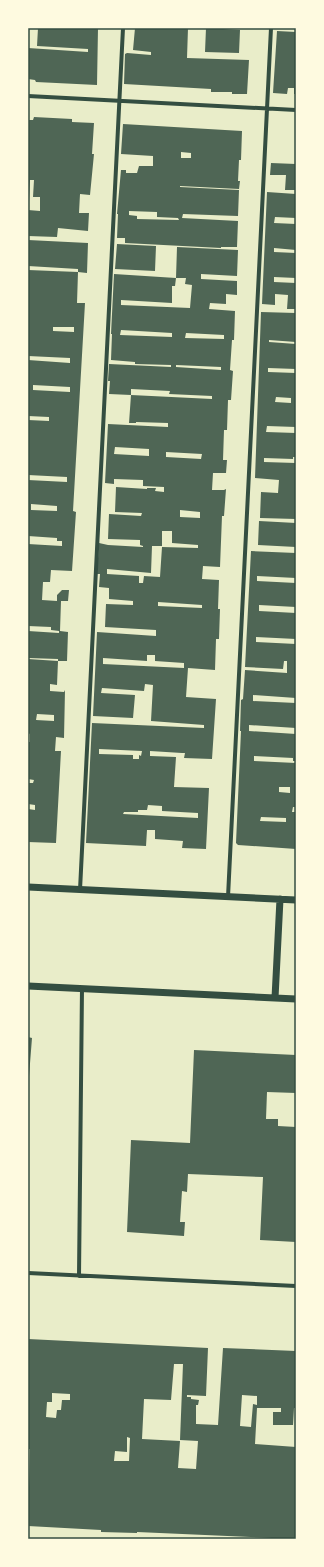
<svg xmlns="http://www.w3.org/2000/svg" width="324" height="1567" viewBox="0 0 324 1567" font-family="Commissioner,sans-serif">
  <rect width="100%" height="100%" fill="#e9edc9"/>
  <!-- building -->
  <path fill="#4f6655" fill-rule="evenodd" d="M38 28H98L97 85 36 82 35 80 28 79V48L88 52V49L37 46Z
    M135 28H188L187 58 249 60 247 94H232V92H211V89L124 84 125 54 127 53 151 55V52L133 50Z
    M206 28 240 30 239 53 205 52Z
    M277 31 296 32V94H294V88H288L287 94 273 93Z
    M34 117 72 119V122L94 123 92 154H94L90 195 80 194 79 213H89L88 231 58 228 57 237 28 236V210L40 211V197H33L34 180H30L29 201H28V120H33Z
    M123 124 242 131 241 160H239L238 181H240L239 189 180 186V187L239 190 238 216 183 214 182 218 238 221 237 247H221V248L125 243V238H117L118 214H117L121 170H126V173H137L139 166H153V156L121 154ZM181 152 191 153V158H181ZM129 211 157 212V217L178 218 179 220 137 219V216L129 215Z
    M271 163 296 164V190H285L286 175H270Z
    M267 192 296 194V218L275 217 274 223 296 224V250L274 248V252L296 253V278L274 277V282L296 283V309H287L288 295 275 294V305L262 304Z
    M28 240 88 243 87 273 78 272V269L28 266Z
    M117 244 156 246 155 271 115 269Z
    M177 247 238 250 237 276 201 274V279L237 281V295L226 294V304L210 303 209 309 235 311 234 340H232L230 370 233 371 231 400H228L227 430H224L223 460H227L226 473H213L212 490H224L226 489 224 516H222L220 567 203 566 202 579 219 580 218 609H220L219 639H216L215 670 188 668 186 697 216 699 212 759 184 758 185 753H182L150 751V756L176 757 174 787 209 788 206 849 182 848 183 841 155 839V830H147L146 846 86 843 92 723 204 728V725L151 721 153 685 145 684 144 691 102 688 101 693 135 695 133 718 93 716 97 632 156 636V630L105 627 106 604 133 605V601L109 599V588L99 587 100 574H97L99 543 108 545 143 547V546L140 545V540L108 539 109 514 141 516 142 513 115 512 116 487 147 489V488H156L155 491 164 492V487L143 486V480L114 479V484L105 483 108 424 168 427V423L136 422V423H129L131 395 212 399V396L169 394 170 391 131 389V395L109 394 110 381H108L109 364 171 367V365L135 364V362L111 360 112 334H111L114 274 176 278ZM176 278H186L185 284 192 285 190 308 121 305V300L172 303V286H175ZM121 330 172 333V337L120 335ZM186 333 224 335V339L185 338ZM176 365 221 367V370L176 367ZM115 447 149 449V456L114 454ZM166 452 202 454 201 459 166 457ZM180 510 200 512V518L180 517ZM162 531H172V543L198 545V548L162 547 160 577 144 576 143 583H139V576L107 574V569L151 573 152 546H162ZM158 602 202 605V608L158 606ZM147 655H155V661L184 663V668L103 664V658L147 661ZM99 749 142 751 141 756 139 755V759H133V755L99 754ZM148 805 162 806V811L198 813V818L123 814 124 812H138V810H147Z
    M28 270 78 272 77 303H85L73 511 76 512 72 571 51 570 50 582H43L42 600 57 601V595L62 590H69L68 601H61L60 631 68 632 67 661H58V659L28 658V631L59 633V631L51 630V627L28 626V544L62 546V541H57V538L28 536V480L67 482V477L28 475V420L49 421V417L28 416V360L70 363V358L28 356ZM53 327H74V332L53 331ZM33 385 70 387V392L33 390ZM31 504 57 506V511L31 510Z
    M261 312 296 313V342L269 340V342L296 344V369L268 368V372L296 373V427L267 426 266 432 296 433V457H293V459L264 458V462L296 463V519L260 518 261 492 278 493 279 480 255 478ZM276 397 291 398V403L275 402Z
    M259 521 296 523V547L258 545Z
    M251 551 296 553V578L257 576V581L296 583V607L259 605V611L296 613V639L256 637V642L296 644V698L253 695V701L296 703V728L249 725V731L296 734V761H293V758L254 756V761L296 763V807H293L292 812H296V849L238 845 236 843 241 731H240L241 700 243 699 245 670 287 673V661H284L283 669 245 667ZM279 787H290V793L279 792ZM261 817 286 818V822L260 821Z
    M28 659 58 661 57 685 50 684V691L64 692 65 690 64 738 56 737 55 751H61L56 843 28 842V809L35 810V805L28 804V783H33L34 780 28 779V742H30V734L28 733ZM37 714 54 715V721L36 720Z
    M28 1037 32 1038 29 1076H28Z
    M194 1050 296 1055V1093L267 1092 266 1119H278V1126L296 1127V1242L260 1240 263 1177 188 1174 187 1192 182 1191 180 1222H185L184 1236 127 1232 131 1140 190 1143Z
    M28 1339 208 1348 206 1396 187 1395V1397H191V1399L199 1400 198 1405H196V1424L218 1425 223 1348 296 1351V1408H294L293 1425H273V1412H281V1408H257L255 1444 296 1447V1539L137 1532V1533L101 1532V1530L28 1526 30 1449H28ZM174 1364H183L180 1440 198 1441 196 1469 178 1468 180 1441 142 1439 144 1399 171 1400ZM52 1393 70 1394V1400H62L61 1410H57L56 1418 46 1417 47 1402H52ZM242 1395 257 1396V1405L253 1404 251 1427 240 1426ZM127 1437 130 1438 129 1461H114L115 1451 127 1452Z"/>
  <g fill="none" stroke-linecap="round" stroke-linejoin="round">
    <!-- minor -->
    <path stroke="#344e41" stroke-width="4" d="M28 96 296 110
      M80 890 123 28
      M228 897 271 28
      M28 1273 296 1286
      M79 1276 82 988"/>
    <!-- tertiary -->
    <path stroke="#344e41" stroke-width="7" d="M28 887 296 900
      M28 986 296 999
      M275 998 280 899"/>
  </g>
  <!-- border -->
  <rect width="324" height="1567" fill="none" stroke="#fefae0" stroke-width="58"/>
  <rect x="29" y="29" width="266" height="1509" fill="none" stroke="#344e41" stroke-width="1.5"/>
</svg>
